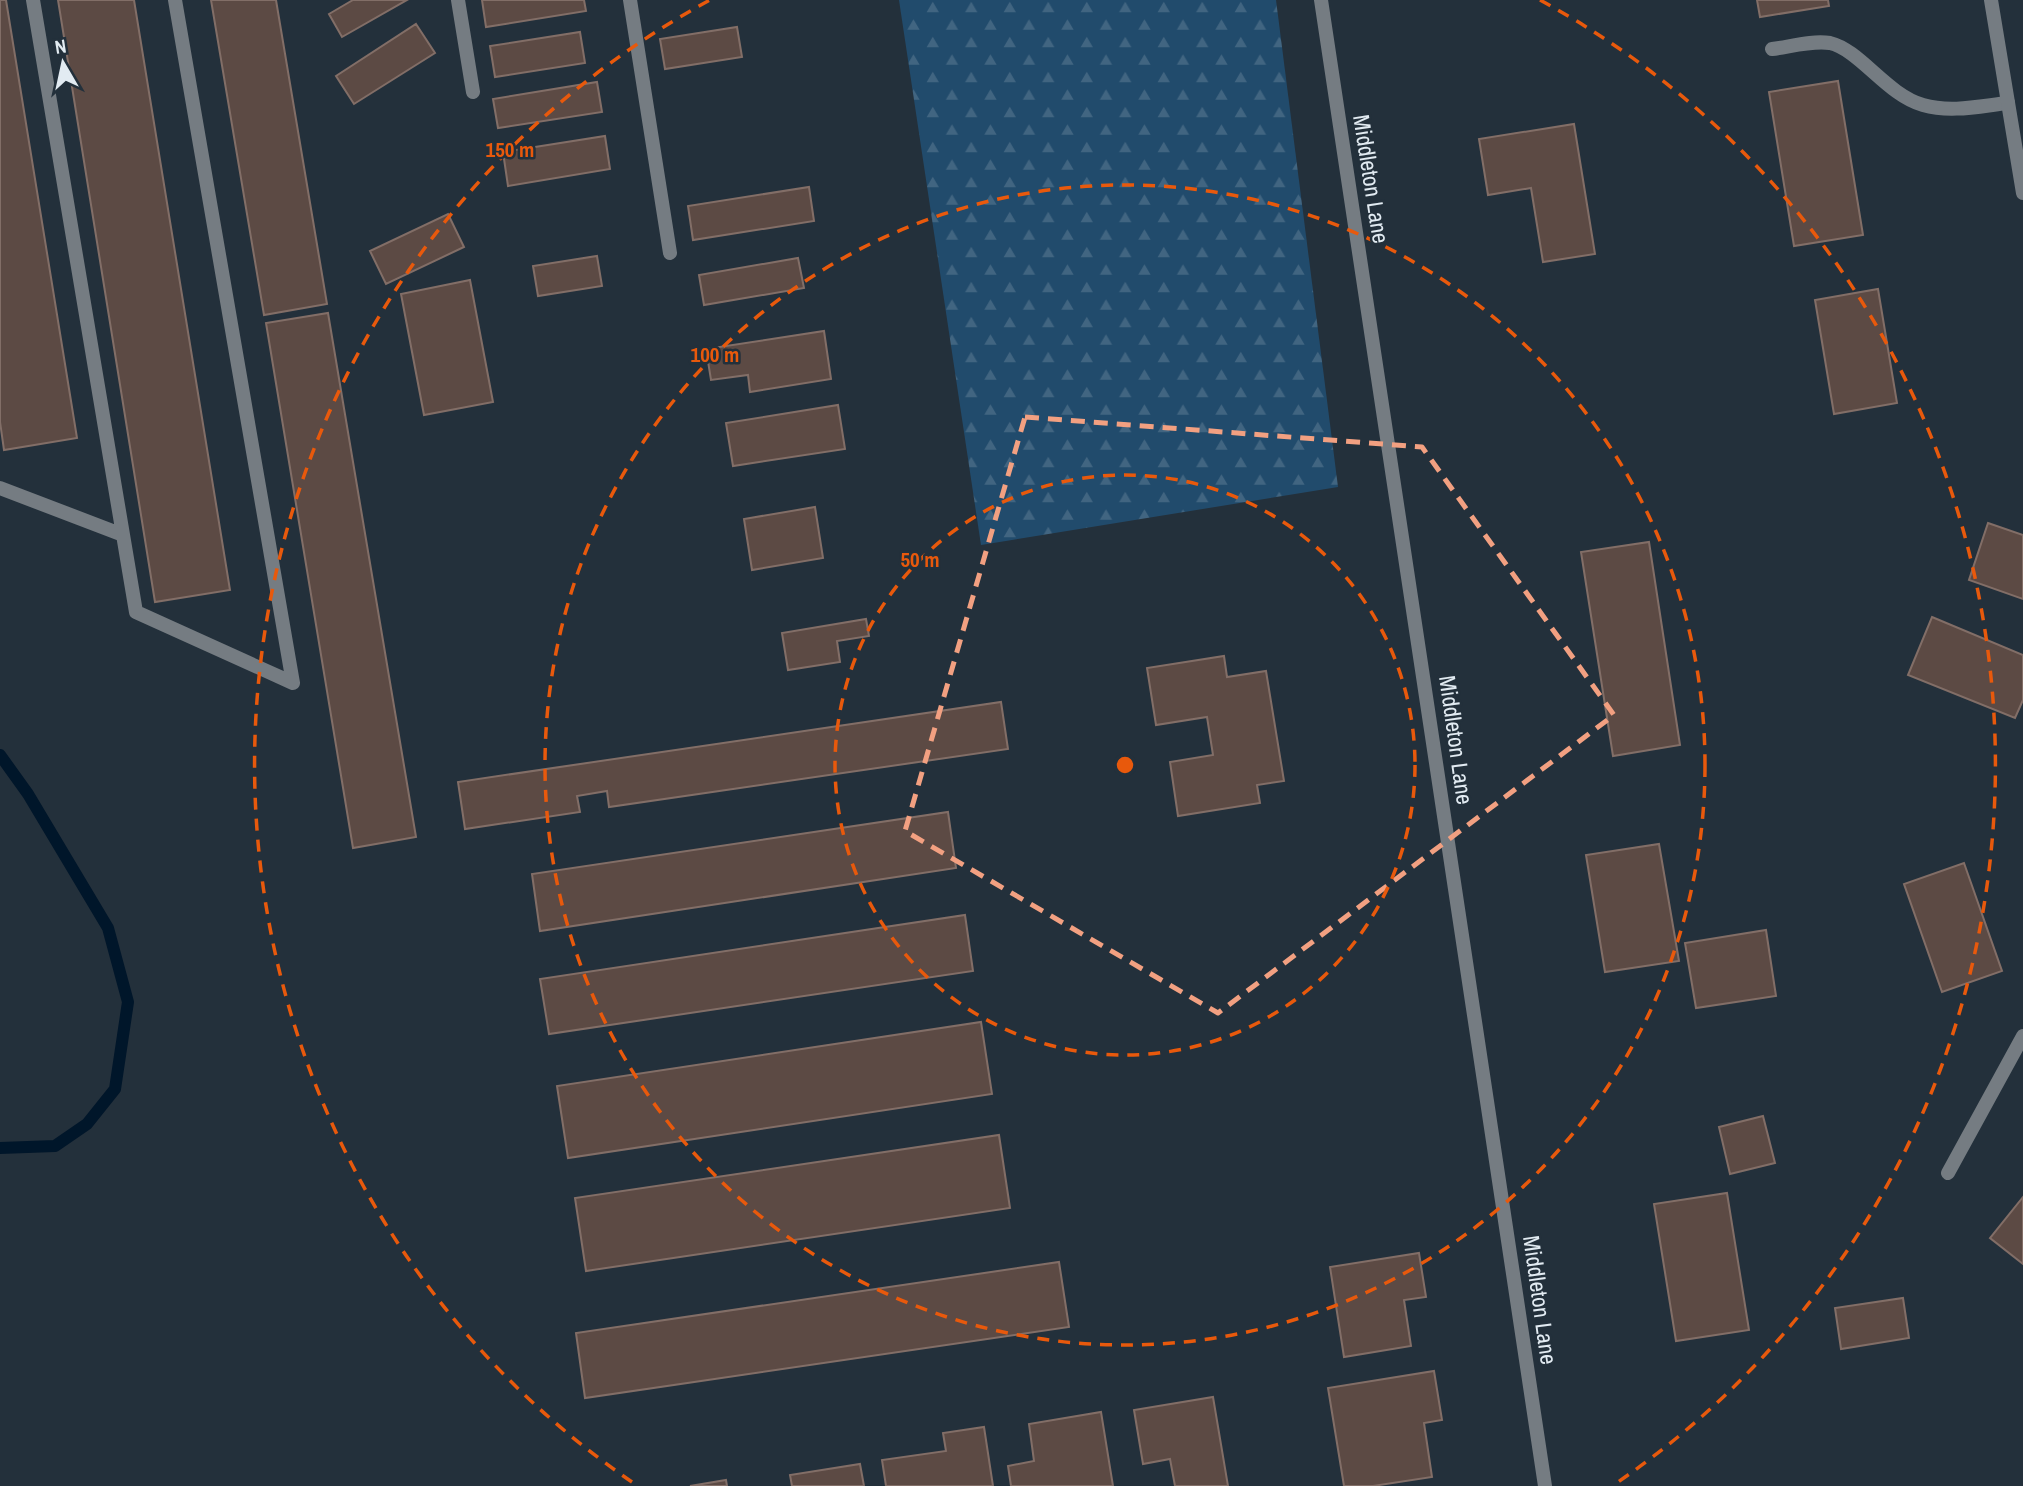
<svg xmlns="http://www.w3.org/2000/svg" width="2023" height="1486" viewBox="0 0 2023 1486" font-family="'Archivo Narrow',sans-serif">
  <defs>
    <pattern id="forest-firs" width="22" height="20" patternUnits="userSpaceOnUse" patternTransform="scale(1.75)"><rect width="22" height="20" fill="#214b6c"/><path d="M5 1l3.5 6h-7zM16 11l3.5 6h-7z" fill="#416581"/></pattern>
  </defs>
  <rect width="100%" height="100%" fill="#23303b"/>
  <!-- forest -->
  <path fill="url(#forest-firs)" d="M899 0H1276L1338 487 981 545Z"/>
  <g fill="none" stroke-linecap="round" stroke-linejoin="round">
    <!-- stream -->
    <path stroke="#00162a" stroke-width="12" d="M0 755 28 794 108 928 128 1002 115 1089 87 1124 55 1146 0 1148"/>
  </g>
  <!-- building -->
  <path fill="#5c4a44" stroke="#826e67" stroke-width="2" d="M0 0H6L77 438 4 450 0 422Z
    M58 0H134L230 590 155 602Z
    M211 0H276L327 304 264 315Z
    M353 0H407L342 37 329 14Z
    M482 0H584L586 11 486 27Z
    M1757 0H1828L1829 6 1760 17Z
    M416 24 435 53 354 104 336 76Z
    M737 27 742 57 665 69 660 39Z
    M580 32 585 63 495 77 490 46Z
    M1838 81 1863 235 1794 246 1769 92Z
    M597 82 602 112 498 128 493 99Z
    M1574 124 1595 254 1543 262 1531 188 1488 195 1479 139Z
    M605 136 610 169 508 186 503 152Z
    M809 187 814 221 693 240 688 206Z
    M448 214 464 247 386 284 370 251Z
    M597 256 602 286 538 296 533 266Z
    M798 258 804 288 704 305 699 275Z
    M470 280 493 402 424 415 401 294Z
    M1878 289 1897 403 1834 414 1815 300Z
    M328 313 416 837 353 848 266 323Z
    M824 331 831 379 750 392 748 375 711 380 706 349Z
    M838 405 845 449 733 466 726 423Z
    M815 507 823 558 752 570 744 519Z
    M1988 523 2023 535V599L1969 580Z
    M1649 542 1680 745 1613 756 1581 552Z
    M1932 617 2023 655V700L2015 718 1908 675Z
    M866 619 869 636 837 641 840 662 788 670 782 633Z
    M1224 656 1227 677 1266 671 1284 781 1257 785 1260 803 1178 816 1170 762 1213 755 1207 717 1156 725 1147 668Z
    M1001 702 1008 749 609 807 607 791 577 796 580 812 465 829 458 782Z
    M948 812 956 868 540 931 532 874Z
    M1659 844 1679 961 1605 972 1586 855Z
    M1964 863 2002 971 1942 992 1904 884Z
    M965 915 973 971 549 1034 540 979Z
    M1766 930 1776 996 1696 1008 1685 943Z
    M981 1022 992 1094 568 1158 557 1086Z
    M1763 1116 1775 1163 1730 1174 1719 1127Z
    M999 1135 1010 1208 586 1271 575 1198Z
    M1727 1193 1749 1330 1676 1341 1654 1204Z
    M2023 1197V1264L1990 1238Z
    M1419 1253 1426 1297 1404 1300 1411 1346 1344 1357 1330 1267Z
    M1059 1262 1069 1327 585 1398 576 1333Z
    M1903 1298 1909 1338 1841 1349 1835 1308Z
    M1434 1371 1442 1420 1424 1423 1432 1477 1373 1486H1344L1328 1388Z
    M1213 1397 1228 1486H1175L1170 1459 1143 1464 1134 1410Z
    M1101 1412 1113 1486H1011L1008 1466 1034 1461 1029 1424Z
    M984 1427 993 1486H886L882 1460 946 1451 943 1433Z
    M860 1464 864 1486H792L790 1475Z
    M726 1480 727 1486H690Z"/>
  <g fill="none" stroke-linecap="round" stroke-linejoin="round">
    <!-- service -->
    <path stroke="#757c82" stroke-width="14" d="M33 0 136 612 293 683 175 0
      M1772 49C1789 47 1812 40 1830 43 1860 50 1887 95 1923 105 1951 113 1980 106 2008 103
      M0 488 123 535
      M1948 1173 2023 1036"/>
    <!-- minor -->
    <path stroke="#757c82" stroke-width="14" d="M458 0 473 92
      M630 0 670 253
      M1321 0 1545 1486
      M1991 0 2023 193"/>
  </g>
  <!-- marked area -->
  <path fill="none" stroke="#f2a081" stroke-width="5" stroke-dasharray="14 9" stroke-linejoin="round" d="M1025 417 1422 447 1614 715 1218 1013 905 831Z"/>
  <!-- distance rings -->
  <g fill="none" stroke="#e8590c" stroke-width="3.5" stroke-dasharray="12 9">
    <circle cx="1125" cy="765" r="290"/>
    <circle cx="1125" cy="765" r="580"/>
    <path d="M632 1482A870 870 0 0 1 710 0M1540 0A870 870 0 0 1 1618 1482"/>
  </g>
  <g text-anchor="middle" stroke-width="5" stroke-linejoin="round" paint-order="stroke">
    <!-- street labels -->
    <g font-size="23" fill="#e2ebf2" stroke="#23303b">
      <text transform="translate(1371 179) rotate(81)" y="8">Middleton Lane</text>
      <text transform="translate(1456 740) rotate(82)" y="8">Middleton Lane</text>
      <text transform="translate(1540 1300) rotate(82)" y="8">Middleton Lane</text>
    </g>
  </g>
  <circle cx="1125" cy="765" r="10" fill="#e8590c" stroke="#23303b" stroke-width="3.5"/>
  <g font-size="21" text-anchor="middle" font-weight="bold" fill="#e8590c" stroke="#23303b" stroke-width="5" stroke-linejoin="round" paint-order="stroke">
    <text x="510" y="157">150 m</text>
    <text x="715" y="362">100 m</text>
    <text x="920" y="567">50 m</text>
  </g>
  <!-- north arrow -->
  <g transform="translate(63 63) rotate(351)" stroke="#23303b" stroke-width="5" paint-order="stroke">
  <path d="M0-5L12 26L0 18L-12 26Z" fill="#e2ebf2"/>
  <text y="-10" font-size="19" font-weight="bold" text-anchor="middle" fill="#e2ebf2">N</text>
  </g>
</svg>
